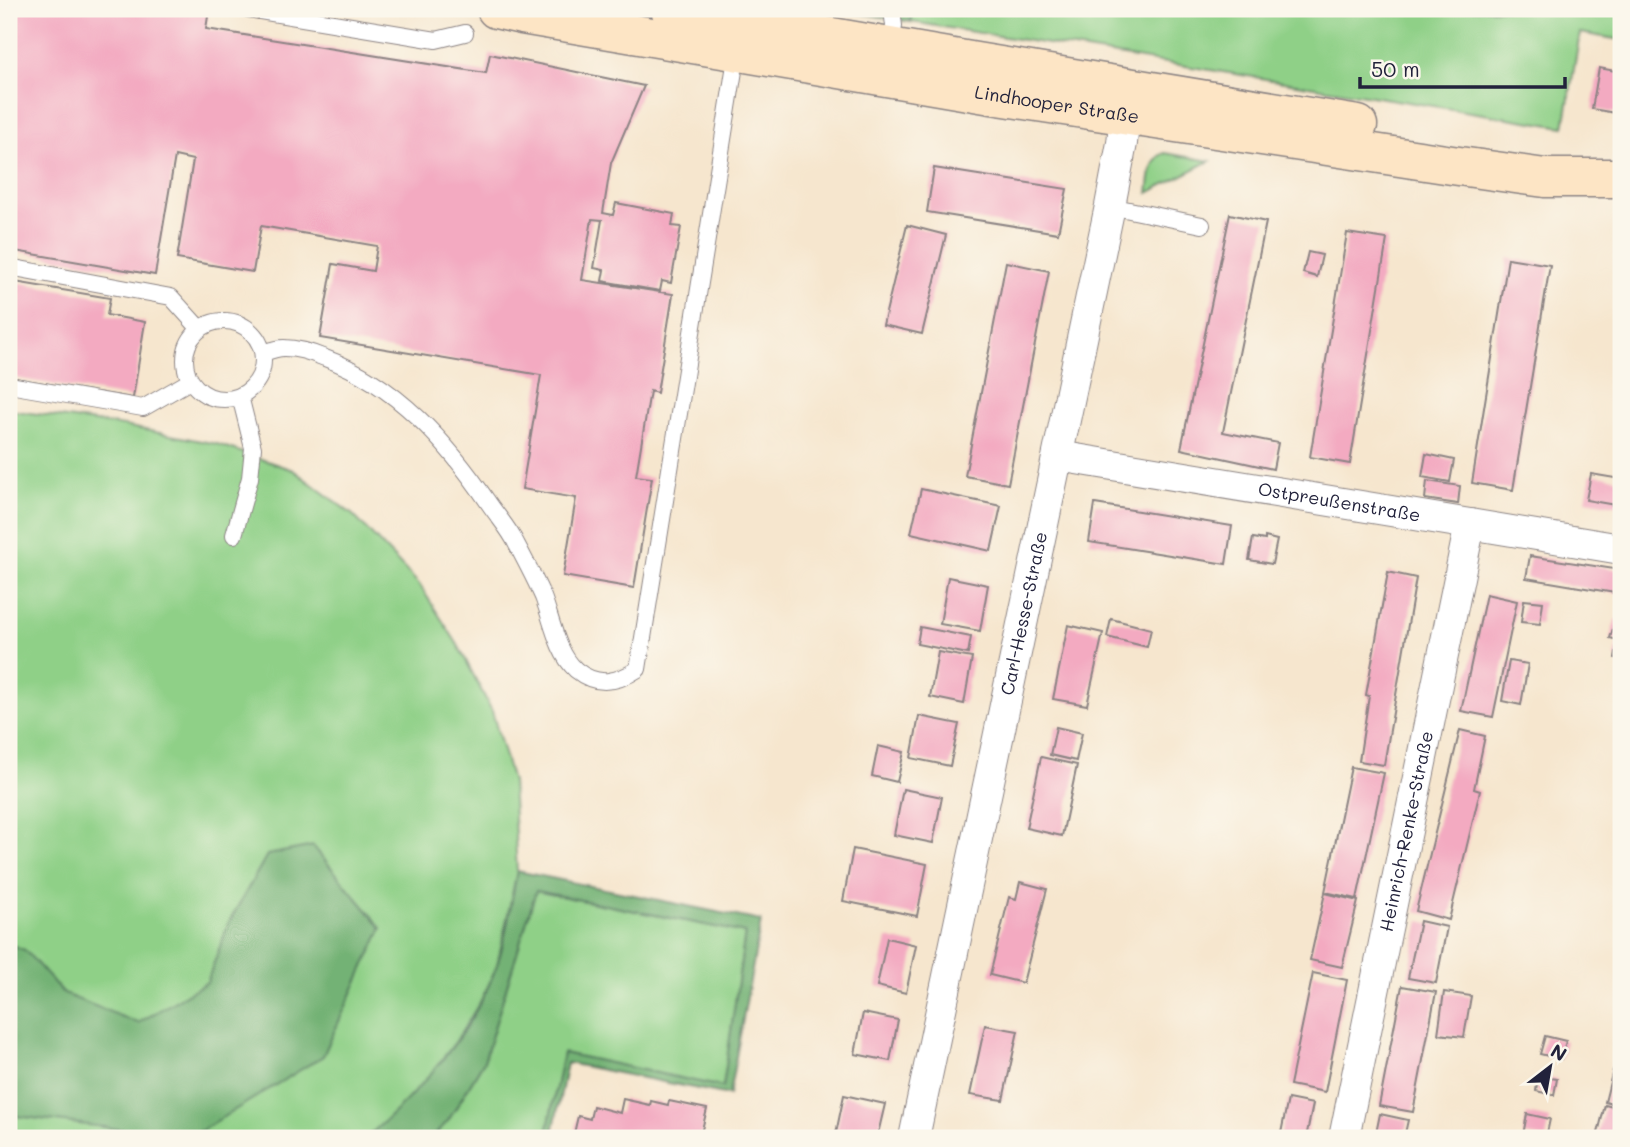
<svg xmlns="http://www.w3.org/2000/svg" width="1630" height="1147" viewBox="0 0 1630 1147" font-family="Mali,sans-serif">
  <rect width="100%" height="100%" fill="#fbf7ec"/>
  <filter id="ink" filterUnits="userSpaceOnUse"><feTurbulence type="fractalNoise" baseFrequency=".0143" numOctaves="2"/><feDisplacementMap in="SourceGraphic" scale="14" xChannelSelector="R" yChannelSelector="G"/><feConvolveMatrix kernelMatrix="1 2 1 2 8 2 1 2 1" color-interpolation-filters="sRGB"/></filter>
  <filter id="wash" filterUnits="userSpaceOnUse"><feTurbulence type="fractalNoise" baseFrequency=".00686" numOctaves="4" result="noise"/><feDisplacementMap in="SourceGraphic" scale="28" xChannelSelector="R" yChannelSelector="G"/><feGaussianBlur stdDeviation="1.57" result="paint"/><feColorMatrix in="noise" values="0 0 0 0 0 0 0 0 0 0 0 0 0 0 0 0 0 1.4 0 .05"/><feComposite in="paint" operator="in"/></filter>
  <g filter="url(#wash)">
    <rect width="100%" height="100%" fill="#f6e6ce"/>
    <!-- green -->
    <path fill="#8fd087" stroke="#587961" stroke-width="2" d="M911 9H1621V40L1580 33 1564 127 911 22Z
      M1165 153 1210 161 1148 193C1150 180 1150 157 1165 153Z
      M9 410 124 426 217 444 293 470 353 515 419 584 458 645 492 711 512 782 517 871 496 970 480 1002 456 1041 430 1075 397 1111 366 1138H9Z
      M535 891 745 933 723 1088 563 1053 546 1138H432L448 1121 484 1061Z"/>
    <!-- forest -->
    <path fill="#73b274" stroke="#4a6a58" stroke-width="2" d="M835 9H911V22Z
      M313 846 382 928 323 1056 189 1138 9 1115V944L25 950 64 994 138 1023 207 982 229 922 267 855Z
      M517 871 761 921 729 1095 567 1063 552 1138H546L563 1053 723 1087 745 933 536 891 484 1061 448 1121 432 1138H366C416 1095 472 1034 495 970 506 941 511 902 517 871Z"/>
    <g id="blocks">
      <!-- building -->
      <path fill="#f3aac1" d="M9 9H200L209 10 206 29 486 73 490 54 644 86 611 163 603 213 613 215 616 203 674 214 672 226 681 227 671 283 662 281 660 291 602 281 604 270 594 268 602 220 592 219 582 280 673 294 657 393 650 391 636 476 652 478 634 588 563 576 576 498 522 489 541 375 320 338 333 264 373 271 377 246 261 226 253 272 177 259 193 160 175 156 155 275 9 250Z
        M1599 68 1621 72V114L1592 109Z
        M934 168 1067 189 1058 233 927 212Z
        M1230 214 1266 222 1223 432 1278 443 1273 469 1181 449Z
        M907 225 946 235 922 334 883 325Z
        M1347 233 1387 239 1350 464 1310 457Z
        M1308 252 1322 255 1317 277 1303 273Z
        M1508 258 1550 265 1513 490 1472 483Z
        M1006 262 1049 271 1008 484 965 476Z
        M9 281 110 298 107 315 145 322 133 398 9 377Z
        M1426 454 1454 460 1450 482 1422 477Z
        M1591 474 1621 479V506L1586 500Z
        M1427 481 1460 486 1458 504 1425 499Z
        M921 489 1001 506 991 551 911 533Z
        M1095 504 1232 526 1226 564 1089 542Z
        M1265 537 1277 540 1272 564 1249 560 1253 538 1265 540Z
        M1530 556 1621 570V594L1526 578Z
        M1388 572 1416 578 1384 765 1359 761 1369 696 1366 695Z
        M948 577 988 585 980 631 940 624Z
        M1486 594 1517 601 1493 717 1461 711Z
        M1524 600 1543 602 1540 624 1521 622Z
        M1111 619 1151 629 1147 647 1107 637Z
        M1616 619 1621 620V659L1615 658 1618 640 1610 638Z
        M1068 625 1103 633 1087 705 1053 699Z
        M920 627 971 637 968 654 917 644Z
        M938 652 972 658 964 704 930 697Z
        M1509 661 1528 664 1521 705 1502 701Z
        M919 716 959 724 950 766 911 758Z
        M1056 727 1082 733 1076 761 1050 755Z
        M1460 730 1485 736 1474 789 1480 791 1449 920 1416 911Z
        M878 746 904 752 897 782 872 776Z
        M1041 757 1077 765 1062 836 1026 828Z
        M1351 767 1384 773 1357 899 1325 892Z
        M903 789 942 797 933 843 894 835Z
        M853 849 927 864 917 916 843 901Z
        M1020 882 1047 889 1023 983 990 975 1009 897 1016 899Z
        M1325 893 1358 901 1342 967 1310 960Z
        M1420 921 1447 927 1436 983 1408 978Z
        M887 938 916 945 906 993 877 986Z
        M1313 973 1347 980 1325 1092 1290 1085Z
        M1402 986 1436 992 1413 1112 1379 1106Z
        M1444 992 1471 996 1464 1037 1438 1034Z
        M863 1013 898 1020 890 1061 855 1054Z
        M985 1025 1018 1031 1003 1100 970 1095Z
        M1545 1036 1566 1041 1561 1059 1540 1054Z
        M1613 1070 1621 1072V1106L1605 1102Z
        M1538 1076 1557 1079 1554 1095 1536 1091Z
        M844 1095 885 1104 877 1138H835Z
        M623 1099 650 1105 651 1101 668 1105 669 1101 707 1109 700 1138H573L578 1116 590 1119 593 1106 620 1113Z
        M1288 1099 1313 1104 1306 1138H1280Z
        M1605 1105 1621 1109V1138L1597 1137Z
        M1380 1114 1408 1120 1404 1138H1375Z
        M1527 1114 1550 1119 1546 1138 1523 1135Z"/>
    </g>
  </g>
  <g filter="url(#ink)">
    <use href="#blocks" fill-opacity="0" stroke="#8c8484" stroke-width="2"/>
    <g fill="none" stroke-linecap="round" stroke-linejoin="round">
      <defs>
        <path id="service" d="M248 9 436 40 465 33
          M891 48 894 26 892 9
          M1110 206 1202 225
          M9 267 171 297 199 328
          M185 360a39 39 0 1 1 78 0a39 39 0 1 1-78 0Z
          M263 353C269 351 277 348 284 348 297 348 313 353 325 358 396 384 448 443 490 505 499 518 510 530 517 545 526 562 535 579 543 597 552 620 557 653 576 670 597 687 617 683 638 669L737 52
          M9 385 143 408 190 381
          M234 535 250 478 253 448 240 396"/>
        <g id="minor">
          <path id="s1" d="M1058 456 1621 549"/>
          <path id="s2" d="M914 1138 1110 206 1122 143 1127 95"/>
          <path id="s3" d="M1344 1138 1470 524"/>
        </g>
        <g id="secondary">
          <path id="s4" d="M496 9 522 15 992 95 1452 165 1545 178H1621"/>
          <path d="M670 9 976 62 1358 125"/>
        </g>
      </defs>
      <!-- service casing -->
      <use href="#service" stroke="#8c8484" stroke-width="18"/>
      <!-- minor casing -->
      <use href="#minor" stroke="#8c8484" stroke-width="32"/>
      <!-- secondary casing -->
      <use href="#secondary" stroke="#8c8484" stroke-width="41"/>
      <!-- service -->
      <use href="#service" stroke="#fff" stroke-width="16"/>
      <!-- minor -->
      <use href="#minor" stroke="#fff" stroke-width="30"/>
      <!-- secondary -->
      <use href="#secondary" stroke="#fde5c5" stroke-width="38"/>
    </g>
  </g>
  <g text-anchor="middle" stroke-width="6" stroke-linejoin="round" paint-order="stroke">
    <!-- street labels -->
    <g font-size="18" fill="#22223b" stroke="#fbf7ec">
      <text dy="6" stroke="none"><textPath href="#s4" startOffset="569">Lindhooper Straße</textPath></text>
      <text dy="6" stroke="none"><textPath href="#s1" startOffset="285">Ostpreußenstraße</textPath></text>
      <text dy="6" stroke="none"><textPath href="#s2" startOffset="536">Carl-Hesse-Straße</textPath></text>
      <text dy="6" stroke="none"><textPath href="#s3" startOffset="313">Heinrich-Renke-Straße</textPath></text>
    </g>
  </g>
  <!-- margin -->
  <rect width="1630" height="1147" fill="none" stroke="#fbf7ec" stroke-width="35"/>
  <!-- north arrow -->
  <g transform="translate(1550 1067) rotate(31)" stroke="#fbf7ec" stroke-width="5" paint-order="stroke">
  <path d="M0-5L12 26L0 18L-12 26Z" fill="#22223b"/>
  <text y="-10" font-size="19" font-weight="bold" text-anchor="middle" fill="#22223b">N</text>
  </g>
  <!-- scale -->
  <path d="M1360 77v10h205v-10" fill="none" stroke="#22223b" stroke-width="3.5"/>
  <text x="1371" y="77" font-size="21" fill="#22223b" stroke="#fbf7ec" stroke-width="5" paint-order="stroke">50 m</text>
</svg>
